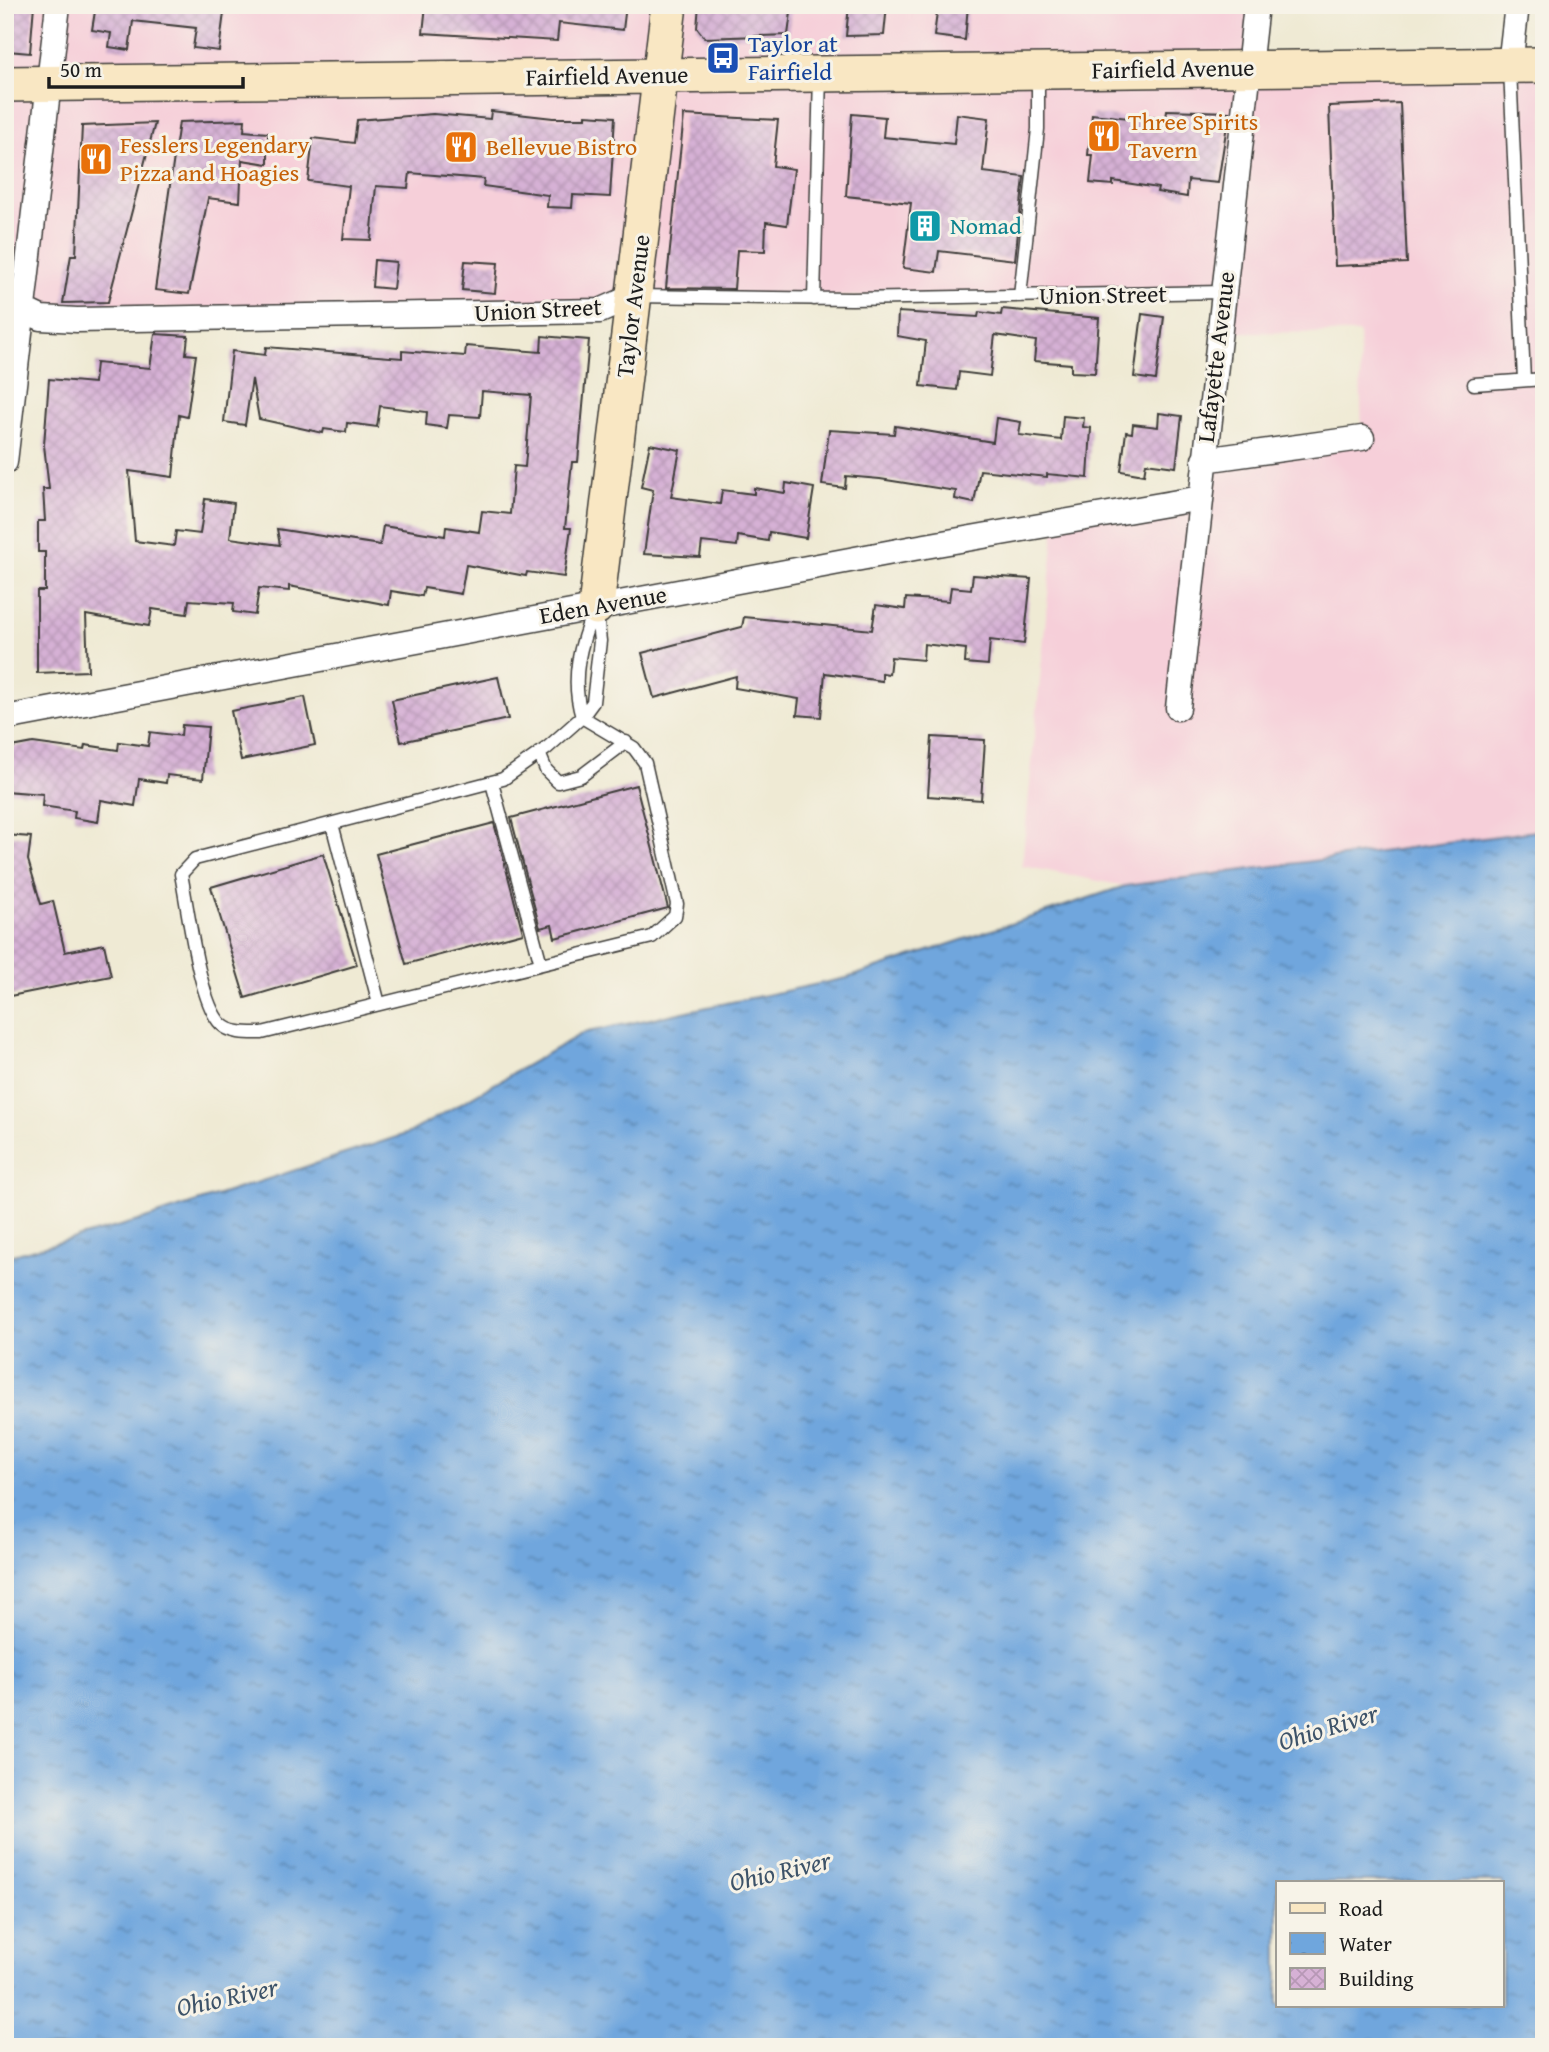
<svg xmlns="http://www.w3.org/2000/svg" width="1549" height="2052" viewBox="0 0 1549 2052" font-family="'Gentium Book Plus',serif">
  <defs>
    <pattern id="water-ripples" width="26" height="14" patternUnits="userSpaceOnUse" patternTransform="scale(1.75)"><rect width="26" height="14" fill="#6fa6dd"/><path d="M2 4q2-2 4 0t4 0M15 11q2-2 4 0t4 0" fill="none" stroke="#5a86b2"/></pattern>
    <pattern id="building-cross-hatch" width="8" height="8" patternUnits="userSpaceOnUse" patternTransform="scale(1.75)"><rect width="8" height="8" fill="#d6b1d5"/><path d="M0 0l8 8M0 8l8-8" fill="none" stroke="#b798b6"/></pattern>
  </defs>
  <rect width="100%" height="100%" fill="#f7f3e8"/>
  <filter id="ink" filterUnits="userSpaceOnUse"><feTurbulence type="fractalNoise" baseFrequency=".0143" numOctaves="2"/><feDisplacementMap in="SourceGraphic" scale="14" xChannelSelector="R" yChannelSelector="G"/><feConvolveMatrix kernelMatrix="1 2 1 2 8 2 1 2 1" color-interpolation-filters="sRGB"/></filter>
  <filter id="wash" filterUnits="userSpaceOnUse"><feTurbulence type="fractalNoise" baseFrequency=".00686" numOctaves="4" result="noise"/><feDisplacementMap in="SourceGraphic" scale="28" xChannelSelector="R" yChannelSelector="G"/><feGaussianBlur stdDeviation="1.57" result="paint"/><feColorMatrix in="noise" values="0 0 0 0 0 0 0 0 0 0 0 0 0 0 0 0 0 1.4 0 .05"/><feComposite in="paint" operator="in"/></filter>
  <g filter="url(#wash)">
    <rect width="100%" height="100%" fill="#efead4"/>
    <!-- built -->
    <path fill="#f6cfd9" d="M5 5H1256L1249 68 1544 65V830L1125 886 1022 866 1055 523 1201 498 1204 460 1362 438 1359 333 1218 332 1223 293 669 298 600 311 5 307Z"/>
    <!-- water -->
    <path fill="url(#water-ripples)" stroke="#46617c" stroke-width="2" fill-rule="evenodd" d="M1544 830V2047H5V1257L142 1220 409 1133 583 1033 847 978 1125 886ZM1278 1882H1502V2005H1278Z"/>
    <g id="blocks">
      <!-- building -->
      <path fill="url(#building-cross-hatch)" d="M12 5H34L30 53 8 51Z
        M96 5H225L219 51 193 48 196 28 133 21 129 50 109 47 111 33 92 30Z
        M426 5H626L623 30 559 23 557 41 423 33Z
        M699 5H792L788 35 705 38 697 28Z
        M849 5H887L884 35 846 36Z
        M938 5H968L965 40 934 36Z
        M1400 103 1407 263 1335 266 1329 106Z
        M1167 110 1229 112 1218 183 1188 180 1187 197 1157 192 1158 188 1113 181V185L1090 183 1093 155H1088L1092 114 1138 119 1139 114 1166 119Z
        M491 111 553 118H586V115L615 117 610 197 573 195 572 208 547 207 548 195 483 186 484 179 410 173 408 188 376 186 371 240 343 239 349 186 308 181 313 138 354 143 357 120 433 114 490 119Z
        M852 114 885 117 883 137 954 144 957 114 989 118 983 172 1024 177 1015 260 939 251 936 272 903 268 911 203 846 196Z
        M684 115 778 120 773 166 794 169 787 225 766 222 765 251 737 250 734 289 666 288Z
        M245 120 244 131 268 133V164L242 160 240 202 208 198 189 294 155 290 179 122Z
        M155 123 108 302 63 303 71 255H76L82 126Z
        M374 260 396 262 393 289 372 287Z
        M465 261 498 263 495 293 462 290Z
        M1002 309 1099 318 1095 373 1071 372V364L1034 361 1036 341 995 335 990 376 959 372 957 390 921 386 926 341 897 336 898 312 978 317 979 312 1001 315Z
        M1142 314 1164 317 1156 380 1134 377Z
        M155 334 188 336 186 354 196 355 187 417 179 415 173 477 129 471 135 541 174 546 176 531 200 534 205 499 234 503 230 538 280 545 277 529 380 545 383 526 445 536 446 527 479 532 482 511 510 514 514 466 525 467 531 395 482 391 480 417 449 415 447 428 426 425 427 412 380 406 377 427 347 423 346 432 324 429 323 433 259 419 252 379 245 425 224 422 232 351 265 355 266 347 402 358V351L465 356 466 346 541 352 542 336 589 340 578 462H572L565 528H571L564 577 527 572 526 576 466 565 461 594 424 588 422 596 391 591 389 605 289 586V591L259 588 255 615 233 612 234 603 189 600 187 614 152 609 149 626 86 615 88 671 37 673V591H45V552H38V521H45L43 489H49L44 445 49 379 94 383 96 363 150 368Z
        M1159 413 1182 416 1176 467 1146 463 1144 475 1121 471 1126 432 1132 433 1133 424 1158 427Z
        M1063 416 1084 418 1083 427 1091 428 1088 478 1047 474V477L980 470 974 503 955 499 956 491 880 479 846 476 845 488 822 485 829 430 894 434 895 426 993 442 996 418 1021 422 1019 435 1061 440Z
        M650 444 680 450 671 497 720 504 722 490 754 494V488L785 493 786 483 814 488 806 538 769 532 768 541 738 536 737 546 702 542 700 557 644 554 653 490 641 487Z
        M973 575 1031 579 1024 644 990 640 988 665 965 663 966 649 924 644 923 660 891 657 889 674 882 673V681L825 673 821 717 797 715 799 699 735 688 736 676 654 698 642 653 742 627 744 617 872 630 876 605 905 609 906 598 949 601 951 587 971 589Z
        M498 677 508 719 401 742 392 700Z
        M305 697 315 745 241 760 231 711Z
        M182 725 208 727 203 779 167 775 166 783 139 779 135 806 101 800 98 822 74 818 75 811 42 806 43 794 5 791 6 748 33 743 84 750 85 745 118 750 119 742 148 746 150 732 181 736Z
        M932 737 985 740 981 800 928 796Z
        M636 785 668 908 555 938 552 925 540 928 511 818Z
        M494 823 523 933 406 964 376 854Z
        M5 835 31 837 28 860 41 904 53 901 65 952 104 944 111 976 5 997Z
        M323 854 357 965 245 998 211 887Z"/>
    </g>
  </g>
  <g filter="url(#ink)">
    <use href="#blocks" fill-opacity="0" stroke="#3c3b38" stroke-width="2"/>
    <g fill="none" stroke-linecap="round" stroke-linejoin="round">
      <defs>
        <path id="lane" d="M1510 69 1524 380
          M634 296 852 299 1223 292
          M1020 296 1038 129V75
          M814 299 820 75
          M1474 384 1544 379
          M595 607C580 644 570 678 582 717L634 748 645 763 677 904 675 916 652 937 262 1033C249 1033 231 1034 221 1024 199 1003 188 908 181 874L195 859 503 779 547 748 582 717 593 702 600 641 596 607
          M539 753 546 770 558 782 581 776 626 742
          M492 783 541 964
          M332 824 379 1004"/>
        <path id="street" d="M1510 65 1517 5
          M22 309 41 318 77 320 600 311 634 296
          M1204 460 1362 438
          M5 462 58 5
          M1178 708 1256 5
          M5 718 914 548 1201 498"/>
        <path id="secondary" d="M5 84 1544 65
          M596 607 669 5"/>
      </defs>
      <!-- lane casing -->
      <use href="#lane" stroke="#3c3b38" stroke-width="15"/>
      <!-- street casing -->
      <use href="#street" stroke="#3c3b38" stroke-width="27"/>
      <!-- secondary casing -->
      <use href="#secondary" stroke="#3c3b38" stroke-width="38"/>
      <!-- lane -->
      <use href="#lane" stroke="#fff" stroke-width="12"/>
      <!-- street -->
      <use href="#street" stroke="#fff" stroke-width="24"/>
      <!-- secondary -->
      <use href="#secondary" stroke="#f9e7c3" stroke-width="35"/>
    </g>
  </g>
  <!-- icons -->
  <defs>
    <symbol id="bus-square" viewBox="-11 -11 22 22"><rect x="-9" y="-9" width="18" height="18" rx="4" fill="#1a4fb4" stroke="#f7f3e8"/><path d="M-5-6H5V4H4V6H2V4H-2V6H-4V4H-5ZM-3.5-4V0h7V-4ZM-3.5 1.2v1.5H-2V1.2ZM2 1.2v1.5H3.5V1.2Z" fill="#fff"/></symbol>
    <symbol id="restaurant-square" viewBox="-11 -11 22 22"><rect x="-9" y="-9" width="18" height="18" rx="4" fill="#e8710a" stroke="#f7f3e8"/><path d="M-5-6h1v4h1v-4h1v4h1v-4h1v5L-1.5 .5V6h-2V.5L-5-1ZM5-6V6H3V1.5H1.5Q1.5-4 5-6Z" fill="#fff"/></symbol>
    <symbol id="building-square" viewBox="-11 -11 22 22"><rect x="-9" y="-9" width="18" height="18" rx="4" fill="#0f9aa8" stroke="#f7f3e8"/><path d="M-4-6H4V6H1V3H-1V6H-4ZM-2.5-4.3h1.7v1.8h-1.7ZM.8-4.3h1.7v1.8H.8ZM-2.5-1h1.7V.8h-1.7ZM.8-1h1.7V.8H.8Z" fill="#fff"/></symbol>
  </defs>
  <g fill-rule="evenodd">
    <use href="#bus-square" x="704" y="39" width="38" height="38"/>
    <use href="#restaurant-square" x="1085" y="117" width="38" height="38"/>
    <use href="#restaurant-square" x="442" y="128" width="38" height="38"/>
    <use href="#restaurant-square" x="77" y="140" width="38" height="38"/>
    <use href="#building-square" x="906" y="207" width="38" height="38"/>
  </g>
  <g text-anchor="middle" stroke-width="6" stroke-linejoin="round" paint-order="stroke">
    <!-- transit labels -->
    <g font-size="24" fill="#164399" stroke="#f7f3e8" text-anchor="start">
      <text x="748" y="52">Taylor at<tspan x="748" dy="28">Fairfield</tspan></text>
    </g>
    <!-- street labels -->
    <g font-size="24" fill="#1c1c1c" stroke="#f7f3e8">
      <text transform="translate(1173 69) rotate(-1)" y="8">Fairfield Avenue</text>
      <text transform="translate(607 76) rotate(-1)" y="8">Fairfield Avenue</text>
      <text transform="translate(1103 295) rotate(-1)" y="8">Union Street</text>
      <text transform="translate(633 306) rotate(-83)" y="8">Taylor Avenue</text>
      <text transform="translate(538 310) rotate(-3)" y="8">Union Street</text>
      <text transform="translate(1216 357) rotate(-83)" y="8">Lafayette Avenue</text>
      <text transform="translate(603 605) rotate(-10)" y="8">Eden Avenue</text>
    </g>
    <!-- food labels -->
    <g font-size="24" fill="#c56008" stroke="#f7f3e8" text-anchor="start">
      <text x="1128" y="130">Three Spirits<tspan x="1128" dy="28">Tavern</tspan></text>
      <text x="120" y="153">Fesslers Legendary<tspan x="120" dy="28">Pizza and Hoagies</tspan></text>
      <text x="486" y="155">Bellevue Bistro</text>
    </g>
    <!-- culture labels -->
    <g font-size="24" fill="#0d838f" stroke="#f7f3e8" text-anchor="start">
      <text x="950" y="234">Nomad</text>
    </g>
    <!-- water labels -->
    <g font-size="26" font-style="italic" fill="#3d5369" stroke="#f7f3e8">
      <text transform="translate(1328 1727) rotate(-17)" y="9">Ohio River</text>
      <text transform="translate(780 1871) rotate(-13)" y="9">Ohio River</text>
      <text transform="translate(227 1997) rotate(-12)" y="9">Ohio River</text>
    </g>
  </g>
  <!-- margin -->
  <rect width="1549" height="2052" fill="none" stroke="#f7f3e8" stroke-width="28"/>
  <!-- legend -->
  <rect x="1276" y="1881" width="228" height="126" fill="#f7f3e8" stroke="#9f9d96" stroke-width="2"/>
  <rect x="1290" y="1903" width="35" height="10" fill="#f9e7c3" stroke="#9f9d96" stroke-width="2"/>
  <text x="1339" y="1916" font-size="21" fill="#1c1c1c">Road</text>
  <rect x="1290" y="1933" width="35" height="21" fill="url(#water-ripples)" stroke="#9f9d96" stroke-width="2"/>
  <text x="1339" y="1951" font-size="21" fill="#1c1c1c">Water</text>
  <rect x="1290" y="1968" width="35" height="21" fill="url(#building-cross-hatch)" stroke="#9f9d96" stroke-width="2"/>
  <text x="1339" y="1986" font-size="21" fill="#1c1c1c">Building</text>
  <!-- scale -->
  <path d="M49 77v10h194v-10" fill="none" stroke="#1c1c1c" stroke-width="3.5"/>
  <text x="60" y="77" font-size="21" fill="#1c1c1c" stroke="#f7f3e8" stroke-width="5" paint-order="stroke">50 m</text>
</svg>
